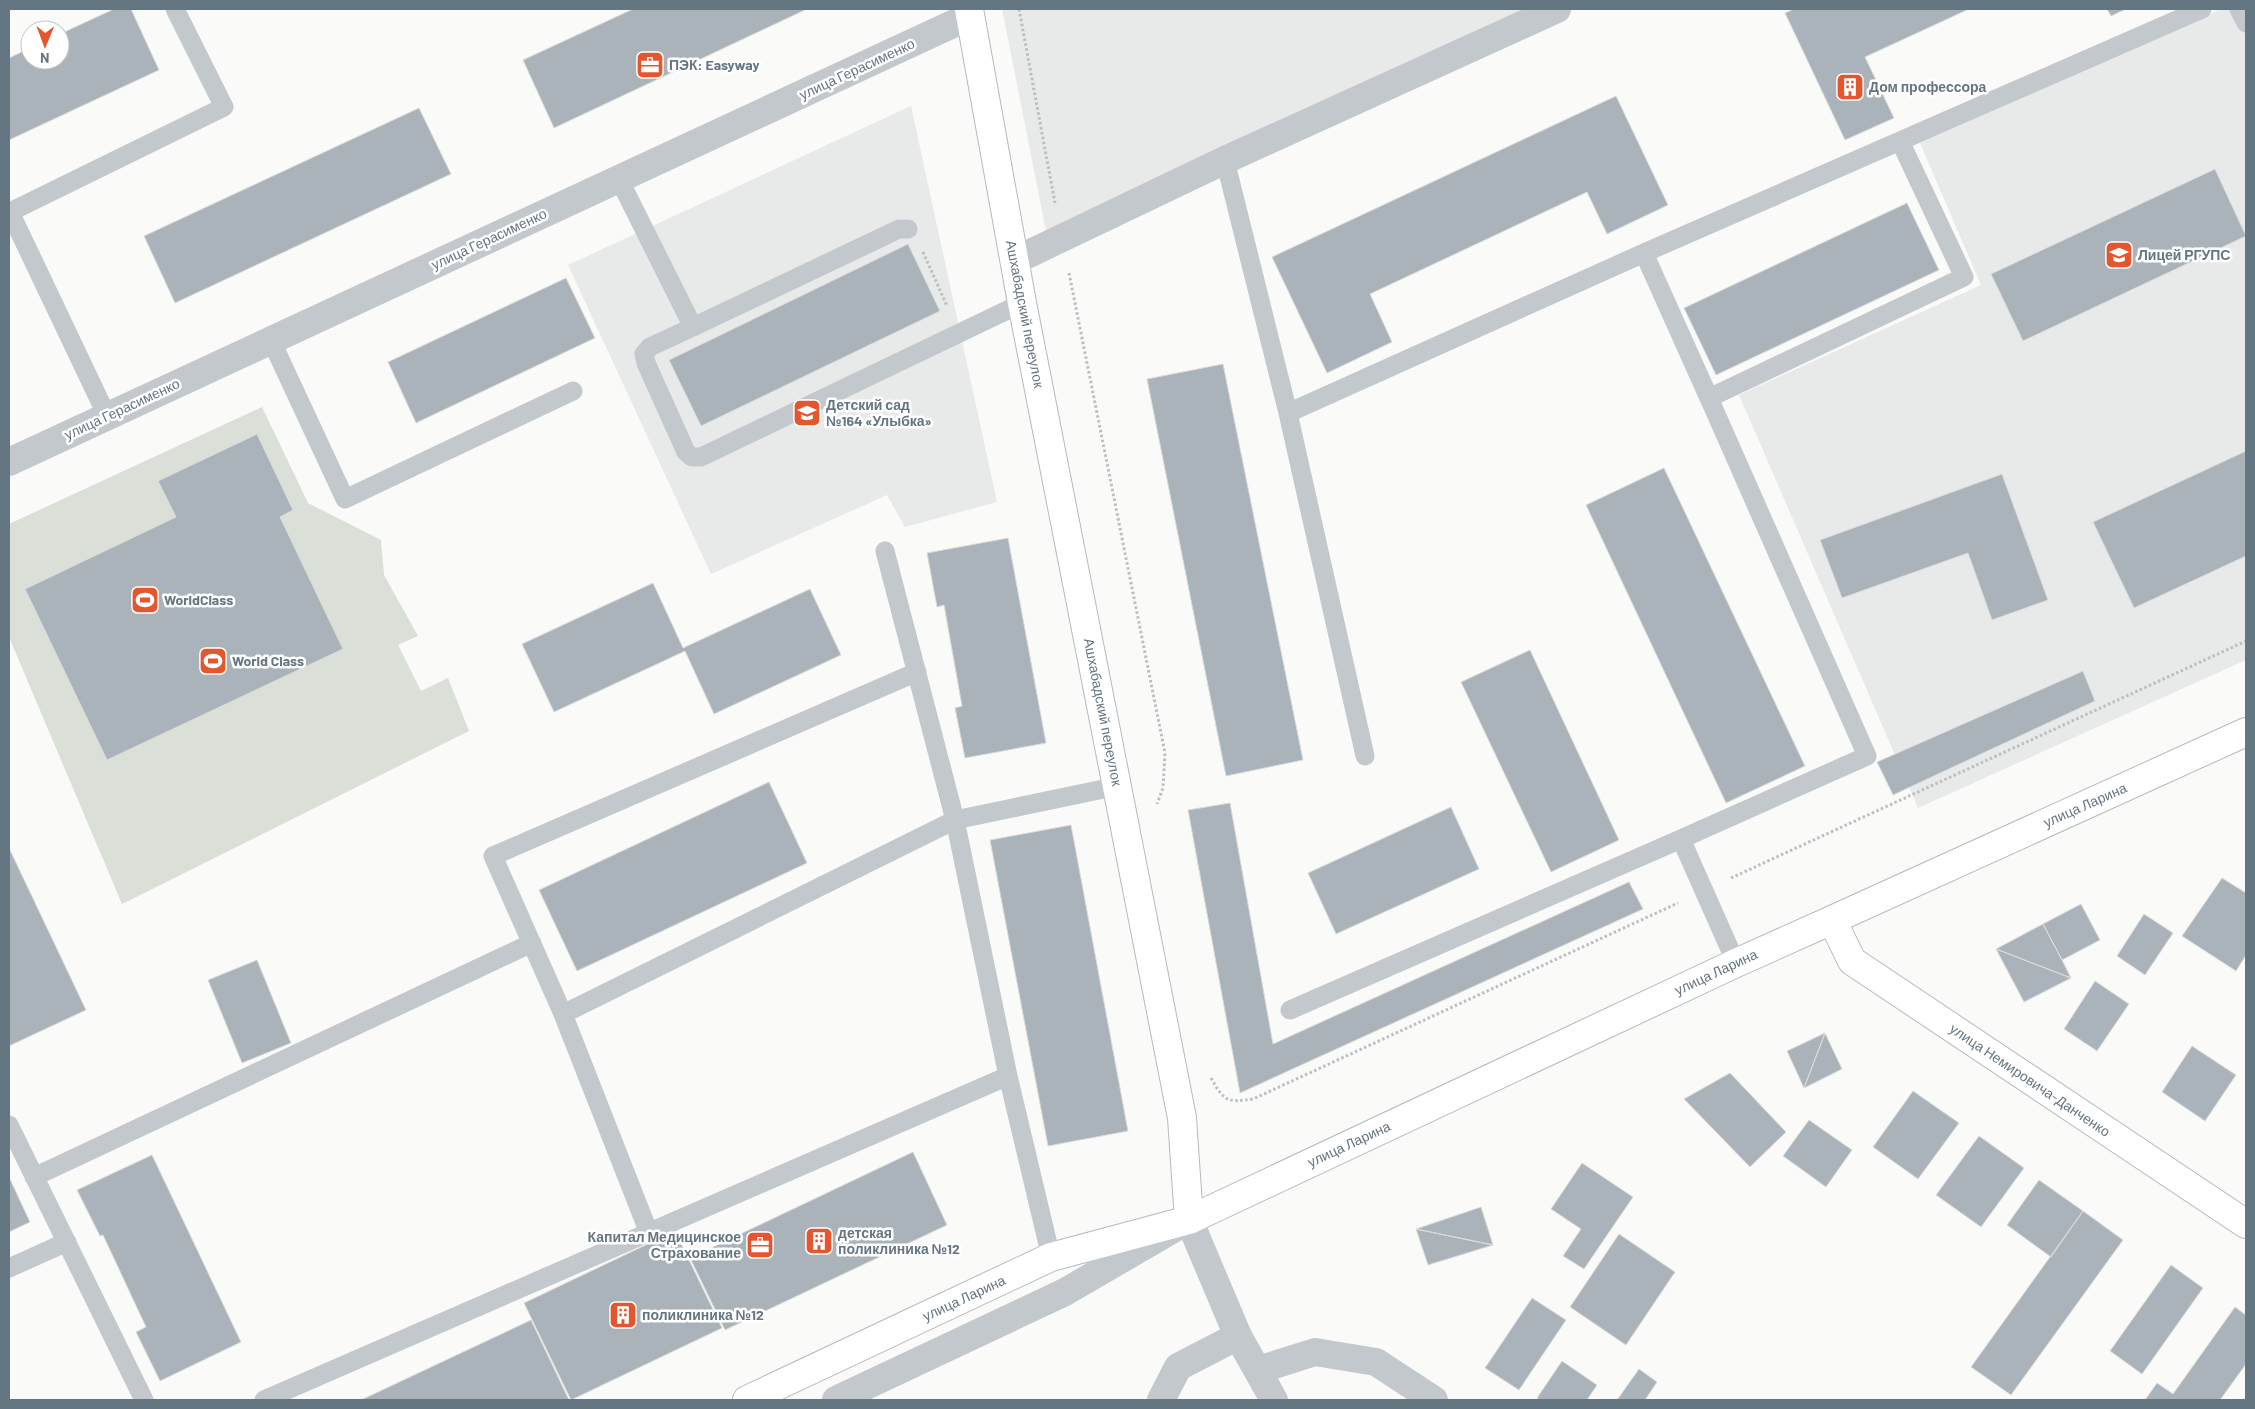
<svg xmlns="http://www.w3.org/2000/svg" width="2255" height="1409" viewBox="0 0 2255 1409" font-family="Barlow,sans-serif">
  <rect width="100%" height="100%" fill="#fafaf8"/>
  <!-- built -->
  <path fill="#e8e9e9" d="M1002 9H1541L1048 241Z
    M2221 9H2246V660L1918 808 1739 395 1981 285 1920 143Z
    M911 106 997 502 905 527 887 495 711 574 568 265Z"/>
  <!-- green -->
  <path fill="#dadfd7" d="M262 407 308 503 381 540 384 575 418 636 398 645 421 691 448 678 469 731 122 904 9 637V524Z"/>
  <!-- building -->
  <path fill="#aab3b9" stroke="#dcdcda" d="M114 9H131L159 70 9 140V58L30 48V60H60V34Z
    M633 9H807L554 128 523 60Z
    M1794 9H1969L1865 57 1894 118 1845 140 1785 13Z
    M2107 9H2126L2111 16Z
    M1616 96 1668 205 1607 234 1587 192 1370 294 1392 342 1327 373 1272 257Z
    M419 108 451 174 175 303 144 236Z
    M2215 169 2246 236 2023 341 1991 274Z
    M1907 203 1939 270 1716 375 1684 308Z
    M908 244 940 311 701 426 669 360Z
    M566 278 595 338 416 423 388 362Z
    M1223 364 1303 760 1226 776 1147 379Z
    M257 434 293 510 280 517 343 649 107 760 25 589 176 517 158 481Z
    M2246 451V556L2134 608 2093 522Z
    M1664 468 1805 766 1726 803 1586 505Z
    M2002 474 2048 600 1992 620 1968 553 1842 598 1820 540Z
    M1008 538 1046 743 965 758 955 708 962 706 944 605 937 607 927 553Z
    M653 583 683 648 810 589 841 655 714 714 685 651 554 712 522 644Z
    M1530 650 1619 840 1551 872 1461 682Z
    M2083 671 2095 701 1893 795 1877 762Z
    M769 782 807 863 577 971 539 890Z
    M1230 803 1273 1044 1629 882 1643 909 1240 1093 1188 810Z
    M1451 807 1479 869 1336 934 1308 873Z
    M1071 825 1128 1131 1048 1146 990 840Z
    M9 848 86 1010 9 1046Z
    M2222 878 2246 893V955L2236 971 2182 936Z
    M2081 904 2100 940 2062 960 2043 924Z
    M2144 914 2173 933 2145 975 2117 956Z
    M2043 924 2062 960 2071 978 1996 949Z
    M1996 949 2071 978 2024 1002Z
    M257 960 291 1043 242 1063 208 980Z
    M2095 981 2129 1004 2097 1051 2064 1029Z
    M1825 1033 1842 1069 1804 1088Z
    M1825 1033 1804 1088 1787 1051Z
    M2192 1046 2236 1075 2205 1121 2162 1092Z
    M1730 1073 1786 1132 1750 1167 1684 1099Z
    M1913 1091 1959 1123 1918 1179 1873 1147Z
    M1809 1120 1852 1150 1826 1187 1783 1156Z
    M1979 1136 2024 1168 1981 1227 1936 1195Z
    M913 1152 947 1225 725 1330 690 1258Z
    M152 1155 241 1342 160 1381 136 1332 146 1327 103 1235 100 1236 77 1190Z
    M1582 1163 1633 1197 1584 1269 1563 1256 1581 1229 1551 1209Z
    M9 1177 30 1222 9 1232Z
    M2039 1180 2083 1211 2051 1257 2007 1225Z
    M1481 1207 1493 1245 1416 1229Z
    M2083 1211 2123 1240 2011 1395 1971 1367Z
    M1416 1229 1493 1245 1428 1265Z
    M675 1231 722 1328 571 1400 524 1303Z
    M1619 1234 1675 1272 1626 1345 1570 1307Z
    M2171 1265 2203 1288 2142 1374 2110 1351Z
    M1532 1298 1566 1320 1519 1390 1485 1368Z
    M2235 1307 2246 1315V1364L2220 1400H2145L2157 1383 2173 1394Z
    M531 1320 569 1400H361Z
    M1562 1361 1597 1385 1587 1400H1540L1537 1398Z
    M1639 1369 1657 1382 1645 1400H1617Z"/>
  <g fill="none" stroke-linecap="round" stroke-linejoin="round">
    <defs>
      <path id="secondary" d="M969 9 1022 303 1182 1118 1189 1220
        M747 1400 1051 1257 1189 1220 1736 963 1832 920"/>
      <path id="primary" d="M2246 732 1832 920 1852 961 2246 1224"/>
    </defs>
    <!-- secondary casing -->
    <use href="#secondary" stroke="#b3babf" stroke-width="30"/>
    <!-- primary casing -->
    <use href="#primary" stroke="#b5babe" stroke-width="30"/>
    <!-- path -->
    <path stroke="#bbbfc2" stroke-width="3" stroke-dasharray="2.5 2.5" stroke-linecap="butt" d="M1019 9 1055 203
      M923 252 947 306
      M1069 273 1165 753 1163 788 1157 804
      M1731 878 2246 641
      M1211 1078C1224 1101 1227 1103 1253 1099L1678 903"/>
    <!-- service -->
    <path stroke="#c3c8cc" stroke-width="19" d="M2239 9 2246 23
      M1225 160 1288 413 1644 253 2202 9
      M619 179 693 327 899 229H908
      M1644 253 1709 398 1964 277 1900 141
      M693 327 650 347 644 354 646 363 686 452 692 457H701L1022 303
      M271 340 345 499 573 391
      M1709 398 1867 756 1681 839 1736 963
      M1288 413 1365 756
      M107 416 10 212 224 107 175 9
      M885 551 955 820 1008 1076 1051 1257
      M1290 1010 1681 839
      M563 1014 955 820 1118 786
      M9 1125 144 1400
      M34 1177 532 943
      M649 1233 563 1014 493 856 917 672
      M9 1268 67 1242
      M264 1400 1008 1076"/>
    <!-- minor -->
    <path stroke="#c3c8cc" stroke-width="28" d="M1014 261 1225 160 1557 9
      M9 462 970 16
      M1258 1370 1315 1352 1376 1362 1434 1400
      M836 1400 1065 1292 1175 1228
      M1161 1400 1178 1367 1238 1336"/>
    <!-- tertiary -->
    <path stroke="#c3c8cc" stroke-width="28" d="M1189 1220 1238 1336 1274 1400"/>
    <!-- secondary -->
    <use href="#secondary" stroke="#fff" stroke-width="28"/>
    <!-- primary -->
    <use href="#primary" stroke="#fff" stroke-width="28"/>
  </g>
  <!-- icons -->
  <defs>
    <symbol id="office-square" viewBox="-11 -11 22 22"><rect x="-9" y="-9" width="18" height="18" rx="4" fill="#e4572e" stroke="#fff"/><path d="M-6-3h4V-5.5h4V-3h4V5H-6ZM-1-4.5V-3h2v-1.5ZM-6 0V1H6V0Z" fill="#fff"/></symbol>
    <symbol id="building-square" viewBox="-11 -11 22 22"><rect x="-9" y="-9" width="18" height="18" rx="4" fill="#e4572e" stroke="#fff"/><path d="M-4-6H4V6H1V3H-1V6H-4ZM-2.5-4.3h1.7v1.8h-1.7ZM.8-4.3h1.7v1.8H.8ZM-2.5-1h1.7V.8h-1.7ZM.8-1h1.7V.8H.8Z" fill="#fff"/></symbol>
    <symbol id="school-square" viewBox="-11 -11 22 22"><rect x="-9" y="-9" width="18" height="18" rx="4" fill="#e4572e" stroke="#fff"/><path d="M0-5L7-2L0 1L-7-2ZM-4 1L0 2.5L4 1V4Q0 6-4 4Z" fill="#fff"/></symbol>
    <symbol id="stadium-square" viewBox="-11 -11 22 22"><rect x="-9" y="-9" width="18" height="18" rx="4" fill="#e4572e" stroke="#fff"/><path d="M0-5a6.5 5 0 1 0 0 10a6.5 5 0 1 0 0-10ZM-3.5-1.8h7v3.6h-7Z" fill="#fff"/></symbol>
  </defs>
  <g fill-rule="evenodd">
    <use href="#office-square" x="634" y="49" width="32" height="32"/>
    <use href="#building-square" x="1834" y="71" width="32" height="32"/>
    <use href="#school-square" x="2103" y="239" width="32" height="32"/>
    <use href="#school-square" x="791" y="397" width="32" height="32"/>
    <use href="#stadium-square" x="129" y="584" width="32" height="32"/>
    <use href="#stadium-square" x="197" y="645" width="32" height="32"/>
    <use href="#building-square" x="803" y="1225" width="32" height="32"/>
    <use href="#office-square" x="744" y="1229" width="32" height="32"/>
    <use href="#building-square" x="607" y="1299" width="32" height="32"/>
  </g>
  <g text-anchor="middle" stroke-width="5" stroke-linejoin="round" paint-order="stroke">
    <!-- poi labels -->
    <g font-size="14" font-weight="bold" fill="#657683" stroke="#fff" text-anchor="start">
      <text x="669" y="70">ПЭК: Easyway</text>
      <text x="1869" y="92">Дом профессора</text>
      <text x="2138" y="260">Лицей РГУПС</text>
      <text x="826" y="410">Детский сад<tspan x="826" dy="16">№164 «Улыбка»</tspan></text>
      <text x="164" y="605">WorldClass</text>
      <text x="232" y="666">World Class</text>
      <text x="838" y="1238">детская<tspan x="838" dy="16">поликлиника №12</tspan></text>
      <text x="741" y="1242" text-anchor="end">Капитал Медицинское<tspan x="741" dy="16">Страхование</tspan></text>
      <text x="642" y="1320">поликлиника №12</text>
    </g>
    <!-- street labels -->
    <g font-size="14" fill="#657683" stroke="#fff">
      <text transform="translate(857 69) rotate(-25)" y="5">улица Герасименко</text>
      <text transform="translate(489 239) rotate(-25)" y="5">улица Герасименко</text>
      <text transform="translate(1025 314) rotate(79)" y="5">Ашхабадский переулок</text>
      <text transform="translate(122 409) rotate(-25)" y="5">улица Герасименко</text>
      <text transform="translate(1103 712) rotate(79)" y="5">Ашхабадский переулок</text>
      <text transform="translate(2085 805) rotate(-24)" y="5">улица Ларина</text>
      <text transform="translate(1716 972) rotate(-25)" y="5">улица Ларина</text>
      <text transform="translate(2030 1080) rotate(34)" y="5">улица Немировича-Данченко</text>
      <text transform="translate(1349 1144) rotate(-25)" y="5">улица Ларина</text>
      <text transform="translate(964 1298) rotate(-25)" y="5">улица Ларина</text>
    </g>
  </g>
  <!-- border -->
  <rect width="2255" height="1409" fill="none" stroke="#657683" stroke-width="20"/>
  <!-- north arrow -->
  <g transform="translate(45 45) rotate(181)"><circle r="24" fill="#ffffff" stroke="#c1c8cd"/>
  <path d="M0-4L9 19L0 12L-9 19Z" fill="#e4572e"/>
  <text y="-8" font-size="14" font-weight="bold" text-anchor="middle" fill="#657683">N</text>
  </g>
</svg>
